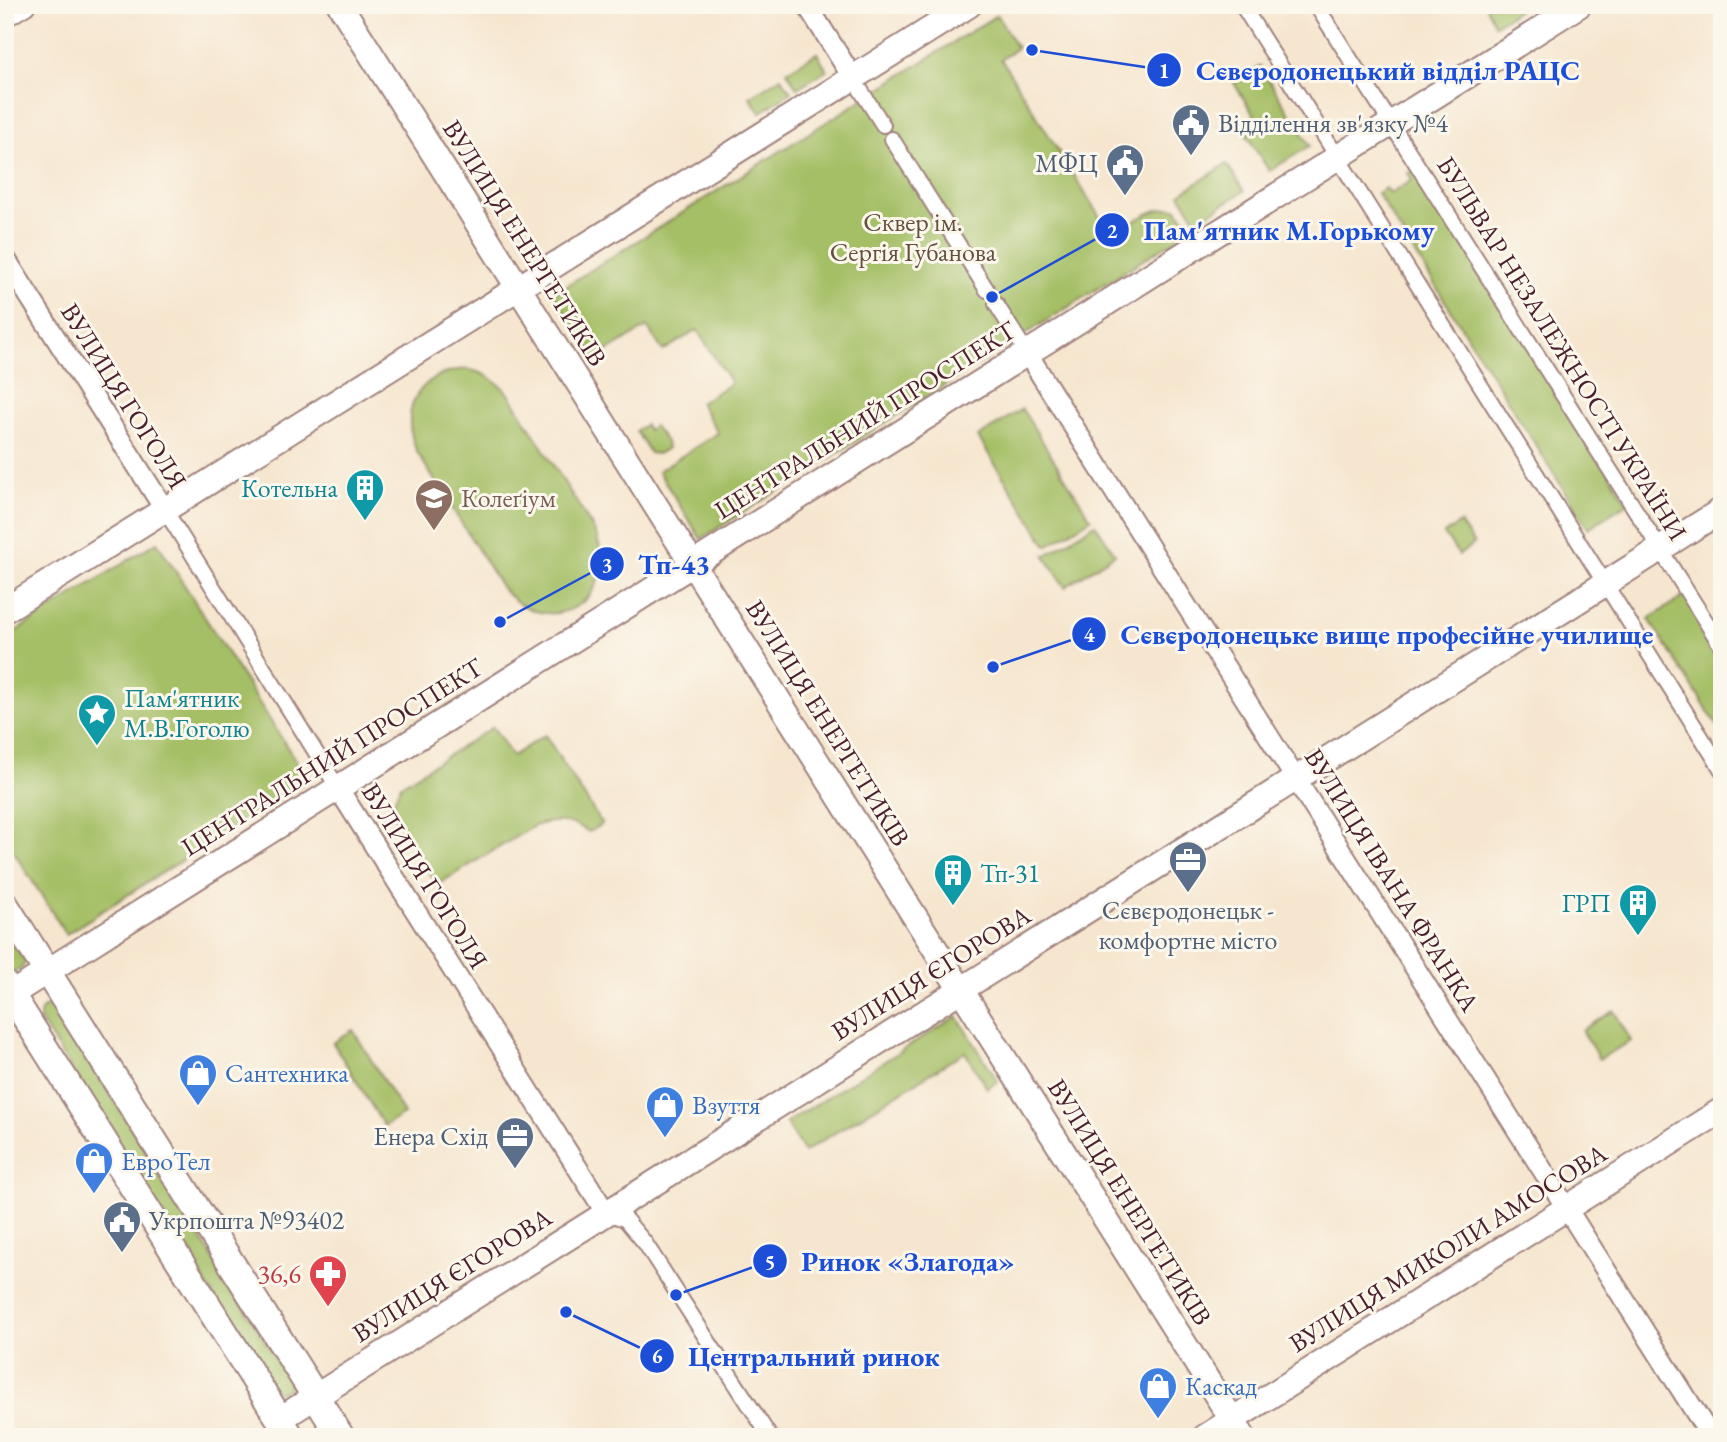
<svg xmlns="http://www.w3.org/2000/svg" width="1727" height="1442" viewBox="0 0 1727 1442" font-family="'EB Garamond',serif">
  <rect width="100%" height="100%" fill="#fbf7ec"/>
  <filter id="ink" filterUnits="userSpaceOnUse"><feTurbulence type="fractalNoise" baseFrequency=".0143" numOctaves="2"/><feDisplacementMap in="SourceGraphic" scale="14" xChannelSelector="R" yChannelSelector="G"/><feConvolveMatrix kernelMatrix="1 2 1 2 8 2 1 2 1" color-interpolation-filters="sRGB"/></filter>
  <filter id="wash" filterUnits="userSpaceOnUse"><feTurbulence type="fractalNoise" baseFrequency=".00686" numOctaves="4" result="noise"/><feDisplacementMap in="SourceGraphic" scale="28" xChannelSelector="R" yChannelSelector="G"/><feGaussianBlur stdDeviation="1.57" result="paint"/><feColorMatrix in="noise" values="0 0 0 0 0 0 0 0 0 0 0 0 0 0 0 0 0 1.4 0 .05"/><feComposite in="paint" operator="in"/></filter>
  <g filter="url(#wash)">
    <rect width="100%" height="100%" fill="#f6e6cf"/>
    <!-- green -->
    <path fill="#a5bf66" stroke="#786f48" stroke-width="2" d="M1485 5H1527L1495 25Z
      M997 15 1017 48 1001 59 1111 235C1131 224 1152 206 1176 208L1192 229 701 539 658 471 718 433 700 403 731 383 697 330 663 351 647 327 595 359 553 294Z
      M817 53 827 70 797 88 787 71Z
      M1260 66 1310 146 1269 171 1246 134 1260 125 1234 83Z
      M781 77 791 92 760 113 750 97Z
      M1227 164 1244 191 1197 221 1180 194Z
      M1417 168 1628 503 1588 528 1377 193 1385 188 1390 194 1412 180 1408 173Z
      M467 369C486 373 496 380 509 394L594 530C624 599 550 644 502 588L417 452C398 407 419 373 467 369Z
      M1022 409 1091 519 1047 546 978 437Z
      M645 425 648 430 654 426 666 442 667 449 657 454 650 453 636 431Z
      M1460 523 1474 544 1459 555 1444 534Z
      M1095 524 1115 554 1065 587 1045 556Z
      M157 542 308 780 66 934 5 838V638Z
      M1686 595 1722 652V733L1649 619Z
      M493 727 512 756 545 735 602 824 589 832C571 820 554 819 534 826L437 885 390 809 401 785Z
      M5 929 25 961C24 969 17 973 9 971L5 965Z
      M51 1006 57 1010 289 1379 290 1386C284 1393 281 1393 273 1390L40 1020V1013L44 1007Z
      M1614 1011 1631 1041 1599 1059 1582 1030Z
      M957 1016 998 1081 987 1088 965 1052 804 1152 786 1123Z
      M353 1030 404 1114 384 1126 333 1043Z"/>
  </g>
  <g filter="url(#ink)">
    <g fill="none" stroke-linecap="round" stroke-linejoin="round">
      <defs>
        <path id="pedestrian" d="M1242 5 1722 770
          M1316 5 1722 647
          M853 78 883 125
          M892 139 987 290
          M996 304 1027 353
          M165 510 338 788
          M606 1213 625 1219 645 1243 770 1437"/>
        <path id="minor" d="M807 5 853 78
          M5 17 25 5
          M5 258 165 510
          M1027 353 1711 1437
          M338 788 606 1213"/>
        <path id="tertiary" d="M340 5 1243 1437
          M5 610 969 5
          M5 998 1579 5
          M280 1419 1722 510
          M1205 1437 1722 1110"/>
        <path id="secondary" d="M5 905 341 1437
          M5 985 291 1437"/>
      </defs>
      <!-- pedestrian casing -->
      <use href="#pedestrian" stroke="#a0827d" stroke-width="18"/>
      <!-- minor casing -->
      <use href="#minor" stroke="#a0827d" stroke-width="23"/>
      <!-- tertiary casing -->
      <use href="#tertiary" stroke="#a0827d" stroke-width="28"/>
      <!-- secondary casing -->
      <use href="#secondary" stroke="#a0827d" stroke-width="30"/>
      <!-- pedestrian -->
      <use href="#pedestrian" stroke="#fff" stroke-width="14"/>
      <!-- minor -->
      <use href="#minor" stroke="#fff" stroke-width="19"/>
      <!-- tertiary -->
      <use href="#tertiary" stroke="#fff" stroke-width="24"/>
      <!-- secondary -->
      <use href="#secondary" stroke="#fff" stroke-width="26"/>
    </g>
  </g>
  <!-- icons -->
  <defs>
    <symbol id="civic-pin" viewBox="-11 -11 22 30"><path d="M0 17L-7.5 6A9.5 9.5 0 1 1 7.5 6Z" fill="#5c6f8a" stroke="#fbf7ec"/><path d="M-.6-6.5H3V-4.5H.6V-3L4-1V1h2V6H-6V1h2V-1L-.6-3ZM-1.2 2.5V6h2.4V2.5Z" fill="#fff"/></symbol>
    <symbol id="building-pin" viewBox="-11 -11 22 30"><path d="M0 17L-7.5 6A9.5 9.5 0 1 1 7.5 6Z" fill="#0f9aa8" stroke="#fbf7ec"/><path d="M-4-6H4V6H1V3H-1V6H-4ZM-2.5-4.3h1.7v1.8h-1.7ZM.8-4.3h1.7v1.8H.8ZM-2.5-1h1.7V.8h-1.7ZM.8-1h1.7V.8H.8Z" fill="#fff"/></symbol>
    <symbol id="school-pin" viewBox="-11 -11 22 30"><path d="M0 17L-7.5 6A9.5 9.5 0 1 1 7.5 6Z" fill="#8d6e63" stroke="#fbf7ec"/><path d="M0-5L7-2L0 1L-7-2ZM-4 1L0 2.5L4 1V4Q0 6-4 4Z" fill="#fff"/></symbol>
    <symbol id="sight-pin" viewBox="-11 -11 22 30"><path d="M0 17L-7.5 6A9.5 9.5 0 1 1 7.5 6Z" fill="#0f9aa8" stroke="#fbf7ec"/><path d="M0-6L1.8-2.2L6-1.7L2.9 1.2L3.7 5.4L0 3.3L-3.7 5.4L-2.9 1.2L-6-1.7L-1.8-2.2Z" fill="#fff"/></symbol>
    <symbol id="office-pin" viewBox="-11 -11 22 30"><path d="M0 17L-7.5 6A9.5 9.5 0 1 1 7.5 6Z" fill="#5c6f8a" stroke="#fbf7ec"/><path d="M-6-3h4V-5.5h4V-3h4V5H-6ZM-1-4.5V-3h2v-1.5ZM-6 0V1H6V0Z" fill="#fff"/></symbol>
    <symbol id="shop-pin" viewBox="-11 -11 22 30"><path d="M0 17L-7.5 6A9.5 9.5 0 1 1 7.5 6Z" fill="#3f7fe0" stroke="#fbf7ec"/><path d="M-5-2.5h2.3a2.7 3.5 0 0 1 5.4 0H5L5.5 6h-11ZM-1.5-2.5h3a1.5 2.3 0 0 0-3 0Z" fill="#fff"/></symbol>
    <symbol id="pharmacy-pin" viewBox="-11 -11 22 30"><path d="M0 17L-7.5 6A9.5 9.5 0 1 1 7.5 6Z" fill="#e0444e" stroke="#fbf7ec"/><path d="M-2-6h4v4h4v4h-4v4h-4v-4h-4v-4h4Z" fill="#fff"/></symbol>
  </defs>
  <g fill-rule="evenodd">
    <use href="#civic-pin" x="1169" y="101" width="44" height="60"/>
    <use href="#civic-pin" x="1103" y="141" width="44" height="60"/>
    <use href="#building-pin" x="343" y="466" width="44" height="60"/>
    <use href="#school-pin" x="412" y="476" width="44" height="60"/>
    <use href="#sight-pin" x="75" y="691" width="44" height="60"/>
    <use href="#office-pin" x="1166" y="838" width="44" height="60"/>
    <use href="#building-pin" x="931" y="851" width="44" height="60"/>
    <use href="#building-pin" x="1616" y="881" width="44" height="60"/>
    <use href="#shop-pin" x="176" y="1051" width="44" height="60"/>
    <use href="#shop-pin" x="643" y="1083" width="44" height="60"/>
    <use href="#office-pin" x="493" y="1114" width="44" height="60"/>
    <use href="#shop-pin" x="72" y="1139" width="44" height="60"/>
    <use href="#civic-pin" x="100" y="1198" width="44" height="60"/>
    <use href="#pharmacy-pin" x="306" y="1252" width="44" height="60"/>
    <use href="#shop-pin" x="1136" y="1364" width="44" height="60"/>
  </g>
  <g text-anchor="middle" stroke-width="6" stroke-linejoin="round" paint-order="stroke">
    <!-- service labels -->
    <g font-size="26" fill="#4e5e75" stroke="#fbf7ec" text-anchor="start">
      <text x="1218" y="132">Відділення зв'язку №4</text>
      <text x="1098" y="172" text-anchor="end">МФЦ</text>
      <text x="1188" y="919" text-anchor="middle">Сєвєродонецьк -<tspan x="1188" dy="30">комфортне місто</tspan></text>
      <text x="488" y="1145" text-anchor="end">Енера Схід</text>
      <text x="149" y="1229">Укрпошта №93402</text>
    </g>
    <!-- park labels -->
    <g font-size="26" fill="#654f3d" stroke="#fbf7ec">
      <text x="913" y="231">Сквер ім.<tspan x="913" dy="30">Сергія Губанова</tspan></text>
    </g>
    <!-- street labels -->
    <g font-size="26" fill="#4a1f2b" stroke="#fbf7ec">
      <text transform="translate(525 243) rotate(58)" y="9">ВУЛИЦЯ ЕНЕРГЕТИКІВ</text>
      <text transform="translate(1562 348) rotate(58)" y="9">БУЛЬВАР НЕЗАЛЕЖНОСТІ УКРАЇНИ</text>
      <text transform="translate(124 396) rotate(58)" y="9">ВУЛИЦЯ ГОГОЛЯ</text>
      <text transform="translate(865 420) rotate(-32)" y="9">ЦЕНТРАЛЬНИЙ ПРОСПЕКТ</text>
      <text transform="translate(828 723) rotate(58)" y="9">ВУЛИЦЯ ЕНЕРГЕТИКІВ</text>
      <text transform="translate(332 757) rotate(-32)" y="9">ЦЕНТРАЛЬНИЙ ПРОСПЕКТ</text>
      <text transform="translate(425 876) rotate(58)" y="9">ВУЛИЦЯ ГОГОЛЯ</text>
      <text transform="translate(1392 880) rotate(58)" y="9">ВУЛИЦЯ ІВАНА ФРАНКА</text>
      <text transform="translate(931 973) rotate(-32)" y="9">ВУЛИЦЯ ЄГОРОВА</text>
      <text transform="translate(1130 1202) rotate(58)" y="9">ВУЛИЦЯ ЕНЕРГЕТИКІВ</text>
      <text transform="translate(1448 1248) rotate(-32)" y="9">ВУЛИЦЯ МИКОЛИ АМОСОВА</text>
      <text transform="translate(452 1275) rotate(-32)" y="9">ВУЛИЦЯ ЄГОРОВА</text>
    </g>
    <!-- culture labels -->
    <g font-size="26" fill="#0d838f" stroke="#fbf7ec" text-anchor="end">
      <text x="338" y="497">Котельна</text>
      <text x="124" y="707" text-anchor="start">Пам'ятник<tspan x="124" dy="30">М.В.Гоголю</tspan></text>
      <text x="980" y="882" text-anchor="start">Тп-31</text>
      <text x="1611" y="912">ГРП</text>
    </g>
    <!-- education labels -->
    <g font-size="26" fill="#785e54" stroke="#fbf7ec" text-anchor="start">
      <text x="461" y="507">Колеґіум</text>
    </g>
    <!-- shop labels -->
    <g font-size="26" fill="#366cbe" stroke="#fbf7ec" text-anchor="start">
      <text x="225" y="1082">Сантехника</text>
      <text x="692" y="1114">Взуття</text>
      <text x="121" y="1170">ЕвроТел</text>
      <text x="1185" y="1395">Каскад</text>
    </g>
    <!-- health labels -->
    <g font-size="26" fill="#be3a42" stroke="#fbf7ec" text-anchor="end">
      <text x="301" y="1283">36,6</text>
    </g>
  </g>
  <!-- callouts -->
  <path fill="none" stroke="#1d4ed8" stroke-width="2.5" d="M1032 50L1164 70M992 297L1112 230M500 622L607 564M993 667L1089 634M676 1295L770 1261M566 1312L657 1356"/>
  <g fill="#1d4ed8" stroke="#fbf7ec" stroke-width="2.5">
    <circle cx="1032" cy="50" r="7"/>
    <circle cx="992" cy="297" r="7"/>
    <circle cx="500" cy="622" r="7"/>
    <circle cx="993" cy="667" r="7"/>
    <circle cx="676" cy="1295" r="7"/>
    <circle cx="566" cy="1312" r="7"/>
    <circle cx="1164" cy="70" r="18"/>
    <circle cx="1112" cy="230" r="18"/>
    <circle cx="607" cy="564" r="18"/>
    <circle cx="1089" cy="634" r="18"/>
    <circle cx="770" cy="1261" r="18"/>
    <circle cx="657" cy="1356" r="18"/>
  </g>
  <g font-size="21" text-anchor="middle" font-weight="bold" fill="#fff">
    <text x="1164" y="78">1</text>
    <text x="1112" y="238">2</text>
    <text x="607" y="572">3</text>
    <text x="1089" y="642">4</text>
    <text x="770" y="1269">5</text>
    <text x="657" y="1363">6</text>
  </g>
  <g font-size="28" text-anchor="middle" font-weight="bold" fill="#1d4ed8" stroke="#fbf7ec" stroke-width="6" stroke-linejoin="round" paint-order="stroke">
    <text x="1388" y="80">Сєвєродонецький відділ РАЦС</text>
    <text x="1289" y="240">Пам'ятник М.Горькому</text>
    <text x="674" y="574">Тп-43</text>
    <text x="1387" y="644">Сєвєродонецьке вище професійне училище</text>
    <text x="908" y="1271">Ринок «Злагода»</text>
    <text x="814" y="1366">Центральний ринок</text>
  </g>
  <!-- margin -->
  <rect width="1727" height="1442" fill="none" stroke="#fbf7ec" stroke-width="28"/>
</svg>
